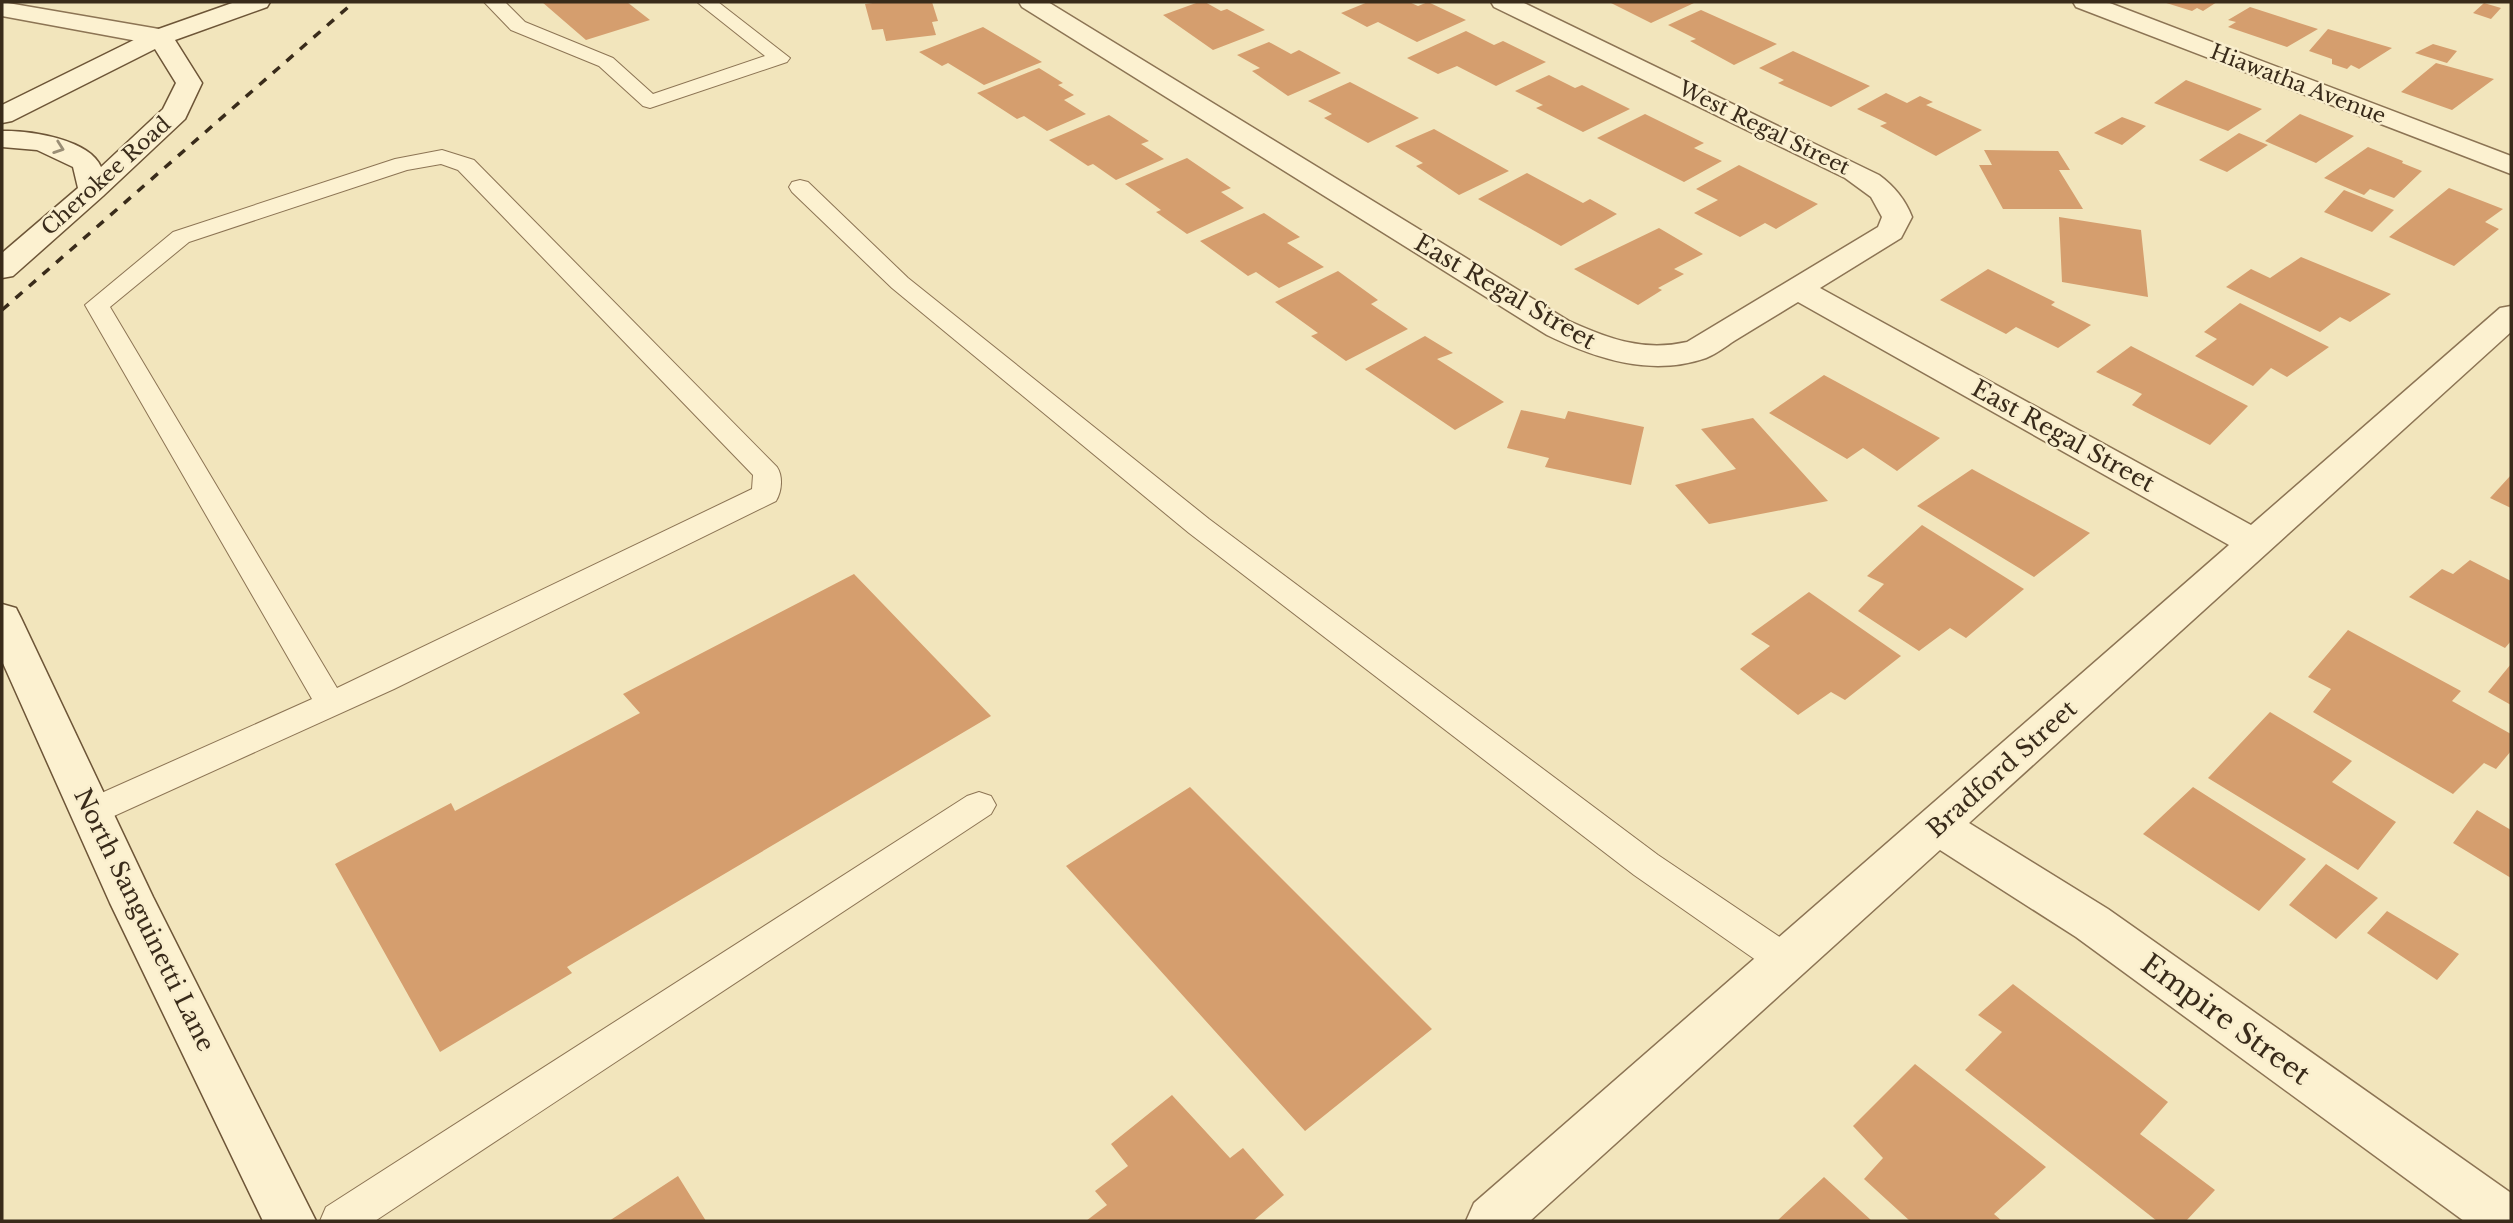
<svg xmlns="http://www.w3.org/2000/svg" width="2513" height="1223" viewBox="0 0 2513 1223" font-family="'Libre Baskerville',serif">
  <rect width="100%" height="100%" fill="#f2e5bc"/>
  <!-- building -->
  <path fill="#d59e6e" d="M542 2H627L650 20 586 40Z
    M880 2H932L938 21 932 22 936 35 886 41 883 29 872 30 865 4Z
    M1199 2H1205L1221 11 1227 9 1265 30 1213 50 1163 15Z
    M1368 2H1409L1418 6 1428 2 1466 20 1417 42 1378 22 1367 27 1341 13Z
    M1609 2H1690L1694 3 1651 23Z
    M2163 2H2217L2203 11 2197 8 2192 11Z
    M2484 3 2501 8 2491 19 2473 13Z
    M2250 7 2318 29 2287 47 2228 27 2236 22 2228 20Z
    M1701 10 1777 44 1734 65 1690 41 1696 39 1668 25Z
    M983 27 1042 62 984 85 948 63 942 66 919 52Z
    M2328 29 2392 48 2359 69 2351 65 2347 69 2332 64V59L2309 51Z
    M1466 31 1494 45 1503 41 1546 62 1496 86 1457 66 1438 74 1407 58Z
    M1269 42 1291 54 1299 50 1341 73 1288 96 1252 71 1260 68 1237 55Z
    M2433 44 2457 51 2447 63 2415 53Z
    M1793 51 1870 86 1831 107 1778 83 1784 80 1759 68Z
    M2436 63 2494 79 2452 110 2401 92Z
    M1039 68 1063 83 1058 85 1074 95 1064 100 1086 114 1047 131 1024 116 1017 119 977 93Z
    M1549 75 1575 88 1582 85 1630 109 1583 132 1536 108 1543 105 1515 91Z
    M2186 80 2262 109 2228 131 2154 103Z
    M1350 82 1419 118 1368 143 1324 118 1332 114 1308 101Z
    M1886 93 1907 103 1920 96 1933 102 1926 105 1982 130 1936 156 1880 126 1887 123 1857 109Z
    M1645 114 1704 143 1694 148 1722 161 1684 182 1597 138Z
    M2300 114 2354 136 2316 163 2265 141Z
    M1109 115 1149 141 1141 144 1164 159 1116 180 1093 164 1088 166 1049 140Z
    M2122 117 2146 126 2122 145 2094 133Z
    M1434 129 1509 171 1459 195 1416 166 1423 163 1395 146Z
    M2239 133 2268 145 2227 172 2199 160Z
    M2368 147 2403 161 2402 163 2422 171 2394 198 2370 189 2364 195 2324 178Z
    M1984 150 2058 151 2070 170H2059L2083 209H2003L1979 165H1992Z
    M1187 158 1231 188 1221 192 1244 208 1187 234 1156 212 1161 210 1125 184Z
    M1739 165 1818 204 1776 229 1765 223 1740 237 1694 213 1718 200 1696 189Z
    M1527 173 1583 203 1590 199 1617 214 1561 246 1478 199Z
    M2449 188 2503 209 2485 222 2499 229 2454 266 2389 237Z
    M2344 190 2394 210 2372 232 2324 212Z
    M1264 213 1300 237 1287 243 1324 267 1279 288 1256 272 1248 276 1200 241Z
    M2059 217 2141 230 2148 297 2062 282Z
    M1659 228 1703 254 1674 269 1684 274 1658 288 1662 290 1638 305 1574 269Z
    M2301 257 2391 294 2350 322 2340 317 2320 332 2226 287 2251 269 2270 278Z
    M1988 269 2055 302 2051 305 2091 325 2058 348 2016 327 2006 334 1940 300Z
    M1338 271 1378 300 1371 304 1408 329 1346 361 1311 336 1318 333 1275 302Z
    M2240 303 2329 347 2287 377 2271 368 2253 386 2195 356 2217 339 2204 332Z
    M1425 336 1453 353 1437 359 1504 402 1455 430 1365 369Z
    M2131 346 2248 406 2210 445 2132 405 2142 394 2096 372Z
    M1824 375 1940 438 1897 471 1863 448 1847 459 1769 413Z
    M1521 410 1565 419 1568 411 1644 427 1631 485 1545 467 1549 458 1507 448Z
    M1753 418 1828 501 1709 524 1675 485 1736 469 1701 429Z
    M1972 469 2090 533 2034 577 1917 506Z
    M2511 475V508L2490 498Z
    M1922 525 2024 589 1966 638 1950 628 1919 651 1858 611 1884 584 1867 576Z
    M2470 560 2511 581V641L2505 648 2409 597 2442 569 2453 574Z
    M854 574 991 716 567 967 572 973 440 1052 335 864 451 803 455 811 640 713 623 694Z
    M1809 592 1901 656 1845 700 1831 692 1798 715 1740 669 1770 646 1751 634Z
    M2348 630 2461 691 2452 701 2511 734V751L2496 769 2484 763 2453 794 2313 712 2331 689 2308 677Z
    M2511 664V705L2488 692Z
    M2270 712 2352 761 2332 782 2396 822 2358 870 2208 778Z
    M1190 787 1432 1029 1305 1131 1066 866Z
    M2193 787 2306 859 2259 911 2143 834Z
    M2477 810 2511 830V878L2453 843Z
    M2326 864 2378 898 2336 939 2289 905Z
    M2387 911 2459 954 2437 980 2367 933Z
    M2013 984 2168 1102 2140 1134 2215 1190 2186 1221H2157L1965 1070 2002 1032 1978 1015Z
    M1915 1064 2046 1167 1994 1214 2002 1221H1910L1864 1179 1883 1158 1853 1126Z
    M1172 1095 1230 1158 1243 1148 1284 1195 1253 1221H1086L1107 1205 1095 1191 1128 1166 1111 1144Z
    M678 1176 706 1221H609Z
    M1824 1177 1872 1221H1777Z"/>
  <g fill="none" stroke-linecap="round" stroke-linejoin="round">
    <defs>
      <path id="lane" d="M484 2H505L525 22 613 58 653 94 765 56 697 2H718L790 58 787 62 650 108 643 106 599 66 511 30Z
        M442 150 474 160 777 467C783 476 782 491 776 501L394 689 103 821 91 825 79 821 74 812 79 803 312 699 85 305 173 232 395 159ZM441 164 458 170 753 475 752 489 337 688 110 307 189 242 407 170Z
        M800 180 808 182 908 278 1209 519 1658 855 1799 950 1804 961 1799 972 1786 977 1773 972 1634 875 1189 533 892 288 792 192 789 187 792 182Z
        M979 792 991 796 996 805 991 814 375 1221H320L326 1207 967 796Z"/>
      <path id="street" d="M2 2 159 29 168 32 172 37 168 42 159 45 2 16Z
        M1019 2H1048L1569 321C1609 339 1643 352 1687 342L1878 227 1882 217 1871 197 1845 178 1494 7 1491 2H1522L1879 175C1894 186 1905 199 1912 217L1901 238 1820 288 2251 525 2500 308 2511 306V332L1969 823 2108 909 2511 1193V1221H2464L2076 937 1940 850 1530 1221H1466L1474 1203 2229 545 1798 302C1777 315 1755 328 1734 341 1725 347 1716 354 1706 358 1651 377 1597 359 1547 335L1022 7Z
        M2073 2H2107L2511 156V174L2076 7Z"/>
      <path id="secondary" d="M235 2H270L267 7 175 40 202 83 185 119 103 196 13 276 2 278V253L78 188 73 167 37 150 2 147V131C28 130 90 139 101 167L163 109 176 83 155 49 12 121 2 123V105L150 32Z
        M2 604 16 608 21 618 153 897 316 1221H263L110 903 2 661Z"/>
    </defs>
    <!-- lane casing -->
    <use href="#lane" stroke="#8c7454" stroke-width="2"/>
    <!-- street casing -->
    <use href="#street" stroke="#8c7454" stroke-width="3"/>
    <!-- secondary casing -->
    <use href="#secondary" stroke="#6d5537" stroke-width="3"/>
    <!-- lane -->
    <use href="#lane" fill="#fcf1d0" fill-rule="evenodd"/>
    <!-- street -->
    <use href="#street" fill="#fcf1d0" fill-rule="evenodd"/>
    <!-- secondary -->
    <use href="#secondary" fill="#fcf1d0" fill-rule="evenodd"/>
    <!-- rail -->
    <path stroke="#392b1a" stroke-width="3.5" stroke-dasharray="9 9" stroke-linecap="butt" d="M2 310 354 2"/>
  </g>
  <!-- one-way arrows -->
  <defs><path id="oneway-chevron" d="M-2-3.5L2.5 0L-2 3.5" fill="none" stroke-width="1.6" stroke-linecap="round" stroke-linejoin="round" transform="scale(1.75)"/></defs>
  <use stroke="#9a8e75" href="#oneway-chevron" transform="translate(59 148) rotate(19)"/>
  <g text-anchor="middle" stroke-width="5" stroke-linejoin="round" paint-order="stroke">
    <!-- far-street labels -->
    <g font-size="21" fill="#392b1a" stroke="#f9eecd">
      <text transform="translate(2298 84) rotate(21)" y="7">Hiawatha Avenue</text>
      <text transform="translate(1764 128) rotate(26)" y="7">West Regal Street</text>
      <text transform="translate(106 176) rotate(-42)" y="7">Cherokee Road</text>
    </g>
    <!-- street labels -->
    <g font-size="24" fill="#392b1a" stroke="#f9eecd">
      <text transform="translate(1505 292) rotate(30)" y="8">East Regal Street</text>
      <text transform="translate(2063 436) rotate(29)" y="8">East Regal Street</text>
      <text transform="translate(2002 769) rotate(-42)" y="8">Bradford Street</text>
      <text transform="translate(144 920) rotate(64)" y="8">North Sanguinetti Lane</text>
    </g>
    <!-- near-street labels -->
    <g font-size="28" fill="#392b1a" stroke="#f9eecd">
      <text transform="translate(2226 1019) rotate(36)" y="10">Empire Street</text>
    </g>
  </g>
  <!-- border -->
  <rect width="2513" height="1223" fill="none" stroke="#392b1a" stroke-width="7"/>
</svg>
